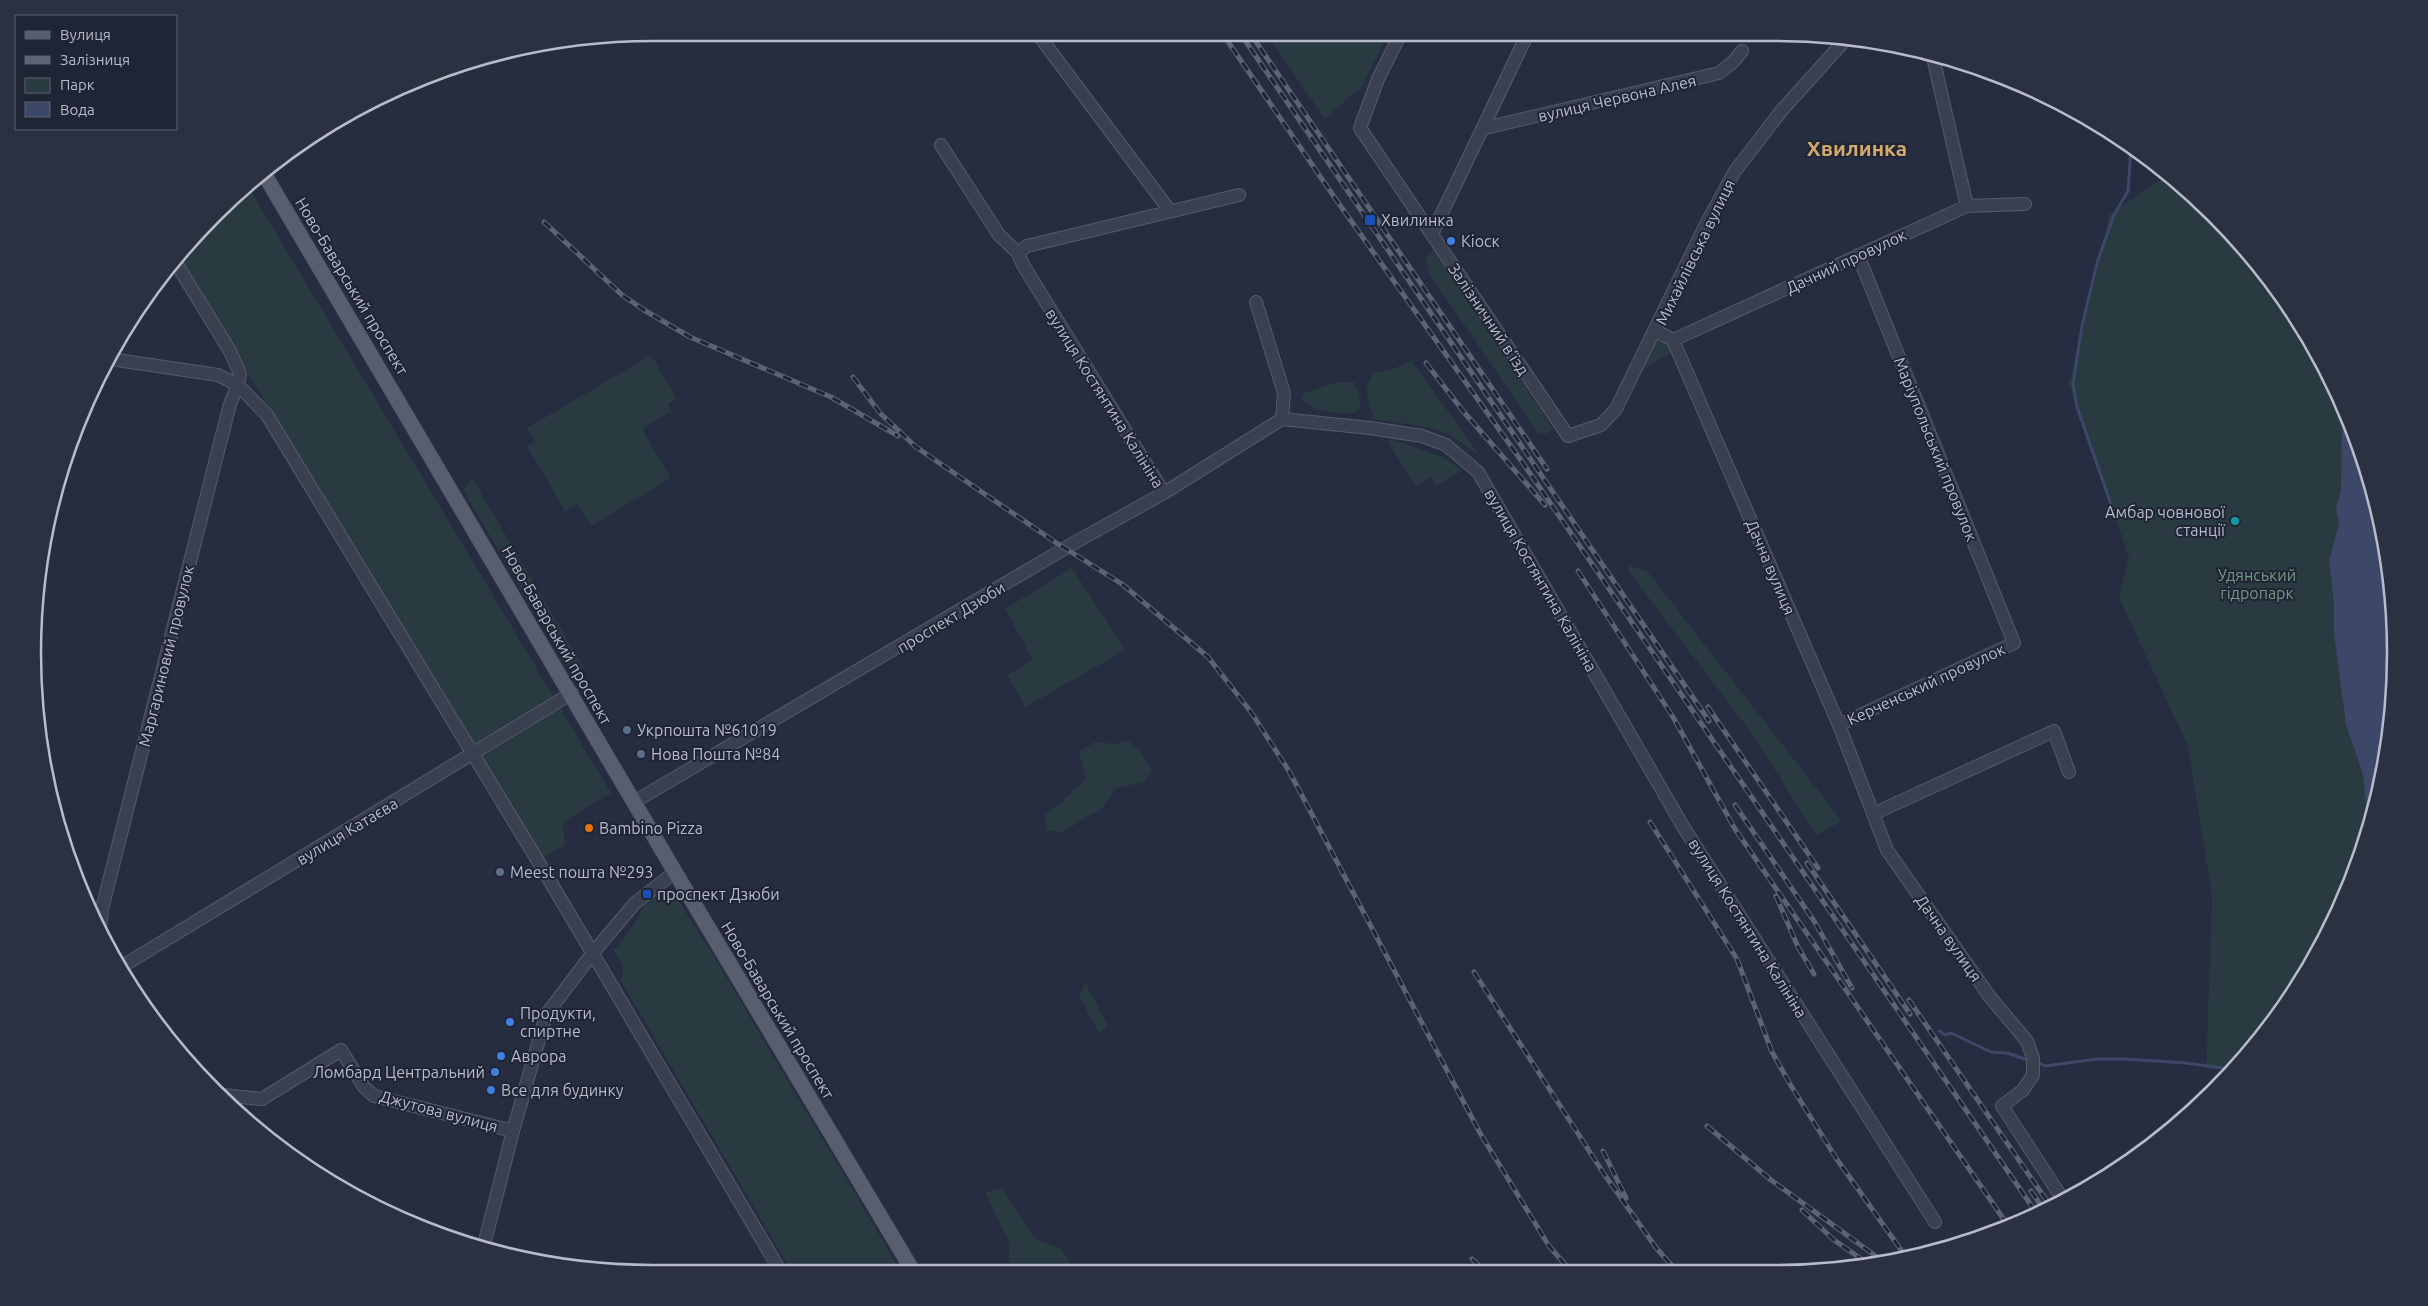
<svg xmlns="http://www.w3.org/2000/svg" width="2428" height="1306" viewBox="0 0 2428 1306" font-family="Ubuntu,sans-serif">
  <rect width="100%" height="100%" fill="#272d40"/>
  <!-- green -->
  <path fill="#293a41" d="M1266 33H1389L1362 86 1325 119Z
    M2168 175 2184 186 2267 275 2331 378 2374 492 2394 612 2390 734 2363 852 2313 963 2230 1070 2206 1069 2212 897 2188 746 2119 598 2129 557 2069 384 2110 214Z
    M248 186 611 793 563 822 565 845 542 858 177 256 187 244Z
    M1434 250 1553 429 1545 434 1537 432 1429 273 1425 259Z
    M1659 340H1666L1672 352 1644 369 1653 345Z
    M651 355 677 399 668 404 672 411 642 429 671 478 591 526 577 504 565 511 527 446 535 441 527 428Z
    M1411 360 1480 456 1449 434 1427 427 1374 419C1369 400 1361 391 1374 373L1396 368Z
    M1337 382H1354C1359 395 1365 402 1355 413 1339 414 1310 412 1301 397L1305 393Z
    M1394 440 1442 457 1459 468 1460 472 1436 486 1431 477 1416 486 1387 441Z
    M472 478 584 668H568L463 490Z
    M1628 565 1647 571 1842 821 1816 835 1752 734 1630 573Z
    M1072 568 1126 650 1025 707 1007 675 1033 660 1005 609Z
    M1129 741 1140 750 1152 771 1143 782 1115 789 1103 807 1063 832 1047 831 1045 814 1059 804 1086 779 1079 752 1095 742 1114 744Z
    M655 893 678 900 710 950 901 1271 792 1272 621 981 623 968 614 950 634 925 647 900Z
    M1086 984 1108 1026 1099 1033 1079 996Z
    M1002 1189 1036 1239 1061 1248 1076 1271H1048L1045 1266 1037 1271H1015L1008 1260 1010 1244 985 1192Z"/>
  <!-- water -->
  <path fill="#3d4768" d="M2342 407 2374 492 2394 612 2390 734 2369 825 2362 771 2346 725 2334 634V604L2329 561 2339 524 2336 508 2341 490Z"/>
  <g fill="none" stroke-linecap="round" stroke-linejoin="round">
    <!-- stream -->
    <path stroke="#3d4768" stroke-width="3" d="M2114 513 2077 407 2073 384 2082 326 2097 263 2114 215 2128 191 2131 149
      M1939 1031 1945 1035 1951 1033 1991 1052 2007 1053 2031 1061
      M2037 1062 2045 1066 2097 1059H2124L2186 1063 2231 1069"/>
    <defs>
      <path id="minor" d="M1037 33 1170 211
        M1401 33 1378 79 1360 128 1568 436 1601 425 1616 409 1707 222 1735 171 1782 110 1846 39
        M1932 53 1967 206
        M1485 128 1719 73 1733 62 1742 51
        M941 145 999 235 1018 253
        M1239 195 1027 246 1018 253 1023 265 1164 493 1282 419 1370 428 1422 436 1446 445 1478 472 1684 828 1935 1222
        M1432 234 1528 33
        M174 260 230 351 240 374 238 385 267 415 541 866 781 1272
        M1256 302 1284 393 1282 419
        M1656 331 1673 340 1839 725 1887 850 1990 997 2027 1041 2033 1058V1075L2023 1090 2002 1106 2062 1198
        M1673 340 1967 206 2025 204
        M1839 725 2014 643 1858 255
        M634 802 1074 543 1164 493
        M1873 814 2054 731 2069 772
        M100 928 102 909 230 404 238 385 218 375 110 359
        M121 967 572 693
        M222 1095 262 1099 341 1050 364 1087 374 1096 513 1131
        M483 1249 513 1131 546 1015 592 954 635 903 675 872"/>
      <path id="major" d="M263 172 675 872 913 1271"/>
    </defs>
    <!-- minor casing -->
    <use href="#minor" stroke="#565b6a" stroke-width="14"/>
    <!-- major casing -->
    <use href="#major" stroke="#444959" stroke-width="16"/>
    <!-- minor -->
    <use href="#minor" stroke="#3b4050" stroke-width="12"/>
    <!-- major -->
    <use href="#major" stroke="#595e6f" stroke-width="15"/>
    <defs>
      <path id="rail" d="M1222 33 1337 201 1525 466 2035 1211
        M1240 33 1709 721
        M1250 33 1547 469
        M544 222 622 295 644 310 690 337 831 397 898 436
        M1426 363 1463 411 1545 505
        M853 377 880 413 916 447 1055 542 1122 584 1208 657 1251 712 1289 771 1480 1133 1549 1246 1569 1269
        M1578 571 1673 717 1735 829 2007 1224
        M1708 707 1818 868
        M1735 805 1814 921 1852 988
        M1650 822 1737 959 1772 1052 1790 1084 1836 1158 1906 1257
        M1807 863 1910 1014
        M1776 896 1798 947 1814 974
        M1474 972 1604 1174 1657 1249 1675 1269
        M1909 1000 2049 1204
        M1707 1126 1771 1180 1884 1262
        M1603 1151 1626 1198
        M2031 1191 2042 1207
        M1802 1210 1834 1240 1870 1265
        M1472 1259 1482 1269"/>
    </defs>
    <!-- rail casing -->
    <use href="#rail" stroke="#5d6376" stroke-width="5"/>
    <!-- rail -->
    <use href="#rail" stroke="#202535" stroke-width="3" stroke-dasharray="9" stroke-linecap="butt"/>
  </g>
  <!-- markers -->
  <g fill="#1a4fb4" stroke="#202535" stroke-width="2">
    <rect x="1364" y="214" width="12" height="12" rx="2.5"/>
    <rect x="642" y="889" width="10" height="10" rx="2.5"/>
  </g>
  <g fill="#3f7fe0" stroke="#202535" stroke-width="2">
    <circle cx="1451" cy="241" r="5"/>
    <circle cx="510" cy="1022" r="5"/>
    <circle cx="501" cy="1056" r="5"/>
    <circle cx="495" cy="1072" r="5"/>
    <circle cx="491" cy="1090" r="5"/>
  </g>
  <circle fill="#0f9aa8" stroke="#202535" stroke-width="2" cx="2235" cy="521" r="5"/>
  <g fill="#5c6f8a" stroke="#202535" stroke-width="2">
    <circle cx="627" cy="730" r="5"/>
    <circle cx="641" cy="754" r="5"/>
    <circle cx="500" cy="872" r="5"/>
  </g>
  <circle fill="#e8710a" stroke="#202535" stroke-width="2" cx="589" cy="828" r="5"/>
  <g text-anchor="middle" stroke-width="4" stroke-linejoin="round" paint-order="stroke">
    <!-- street labels -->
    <g font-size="16" fill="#b7bbca" stroke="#202535">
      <text transform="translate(1617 98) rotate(-13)" y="6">вулиця Червона Алея</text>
      <text transform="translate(1695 252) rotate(-64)" y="6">Михайлівська вулиця</text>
      <text transform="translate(1846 261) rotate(-25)" y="6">Дачний провулок</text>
      <text transform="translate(352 286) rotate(59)" y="6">Ново-Баварський проспект</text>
      <text transform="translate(1489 319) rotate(56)" y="6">Залізничний в’їзд</text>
      <text transform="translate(1105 398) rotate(58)" y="6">вулиця Костянтина Калініна</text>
      <text transform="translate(1936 449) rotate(68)" y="6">Маріупольський провулок</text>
      <text transform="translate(1771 567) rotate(67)" y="6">Дачна вулиця</text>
      <text transform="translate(1541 580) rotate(60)" y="6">вулиця Костянтина Калініна</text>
      <text transform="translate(951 617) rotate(-31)" y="6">проспект Дзюби</text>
      <text transform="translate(557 635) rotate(60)" y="6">Ново-Баварський проспект</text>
      <text transform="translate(166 656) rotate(-76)" y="6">Маргариновий провулок</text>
      <text transform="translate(1926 684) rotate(-25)" y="6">Керченський провулок</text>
      <text transform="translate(347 831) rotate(-31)" y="6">вулиця Катаєва</text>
      <text transform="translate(1748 928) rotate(58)" y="6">вулиця Костянтина Калініна</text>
      <text transform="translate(1949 938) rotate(55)" y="6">Дачна вулиця</text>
      <text transform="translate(778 1010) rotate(59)" y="6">Ново-Баварський проспект</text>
      <text transform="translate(439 1111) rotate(15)" y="6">Джутова вулиця</text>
    </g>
    <!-- poi labels -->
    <g font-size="16" fill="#b7bbca" stroke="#202535" text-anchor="start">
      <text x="1381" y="226">Хвилинка</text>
      <text x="1461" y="247">Кіоск</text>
      <text x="2225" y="518" text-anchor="end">Амбар човнової<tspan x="2225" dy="18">станції</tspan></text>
      <text x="637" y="736">Укрпошта №61019</text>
      <text x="651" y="760">Нова Пошта №84</text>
      <text x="599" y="834">Bambino Pizza</text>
      <text x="510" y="878">Meest пошта №293</text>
      <text x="657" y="900">проспект Дзюби</text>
      <text x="520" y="1019">Продукти,<tspan x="520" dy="18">спиртне</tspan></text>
      <text x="511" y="1062">Аврора</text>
      <text x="485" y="1078" text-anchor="end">Ломбард Центральний</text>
      <text x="501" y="1096">Все для будинку</text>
    </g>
    <!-- park labels -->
    <g font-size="16" fill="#709a81" stroke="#202535">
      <text x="2257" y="581">Удянський<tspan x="2257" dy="18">гідропарк</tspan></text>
    </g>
    <!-- district labels -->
    <g font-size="21" font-weight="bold" fill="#d1aa6b" stroke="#202535">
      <text x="1857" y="156">Хвилинка</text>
    </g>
  </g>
  <!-- crop -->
  <path d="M0 0H2428V1306H0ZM653 41H1775A612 612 0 0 1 2387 653V653A612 612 0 0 1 1775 1265H653A612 612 0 0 1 41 653V653A612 612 0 0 1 653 41Z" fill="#2c3141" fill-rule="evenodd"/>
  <path fill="none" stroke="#b7bbca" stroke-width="2.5" d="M653 41H1775A612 612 0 0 1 2387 653V653A612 612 0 0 1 1775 1265H653A612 612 0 0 1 41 653V653A612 612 0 0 1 653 41Z"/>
  <!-- legend -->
  <rect x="15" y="15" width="162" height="115" fill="#202535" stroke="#5c6171"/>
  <rect x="25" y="31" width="25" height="8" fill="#595e6f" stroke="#5c6171"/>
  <text x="60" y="40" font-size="15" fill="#b7bbca">Вулиця</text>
  <rect x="25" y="56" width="25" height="8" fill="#5d6376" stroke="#5c6171"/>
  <text x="60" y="65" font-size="15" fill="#b7bbca">Залізниця</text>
  <rect x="25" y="78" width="25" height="15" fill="#293a41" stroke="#5c6171"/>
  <text x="60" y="90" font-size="15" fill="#b7bbca">Парк</text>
  <rect x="25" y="102" width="25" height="15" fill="#3d4768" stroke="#5c6171"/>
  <text x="60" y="115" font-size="15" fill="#b7bbca">Вода</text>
</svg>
